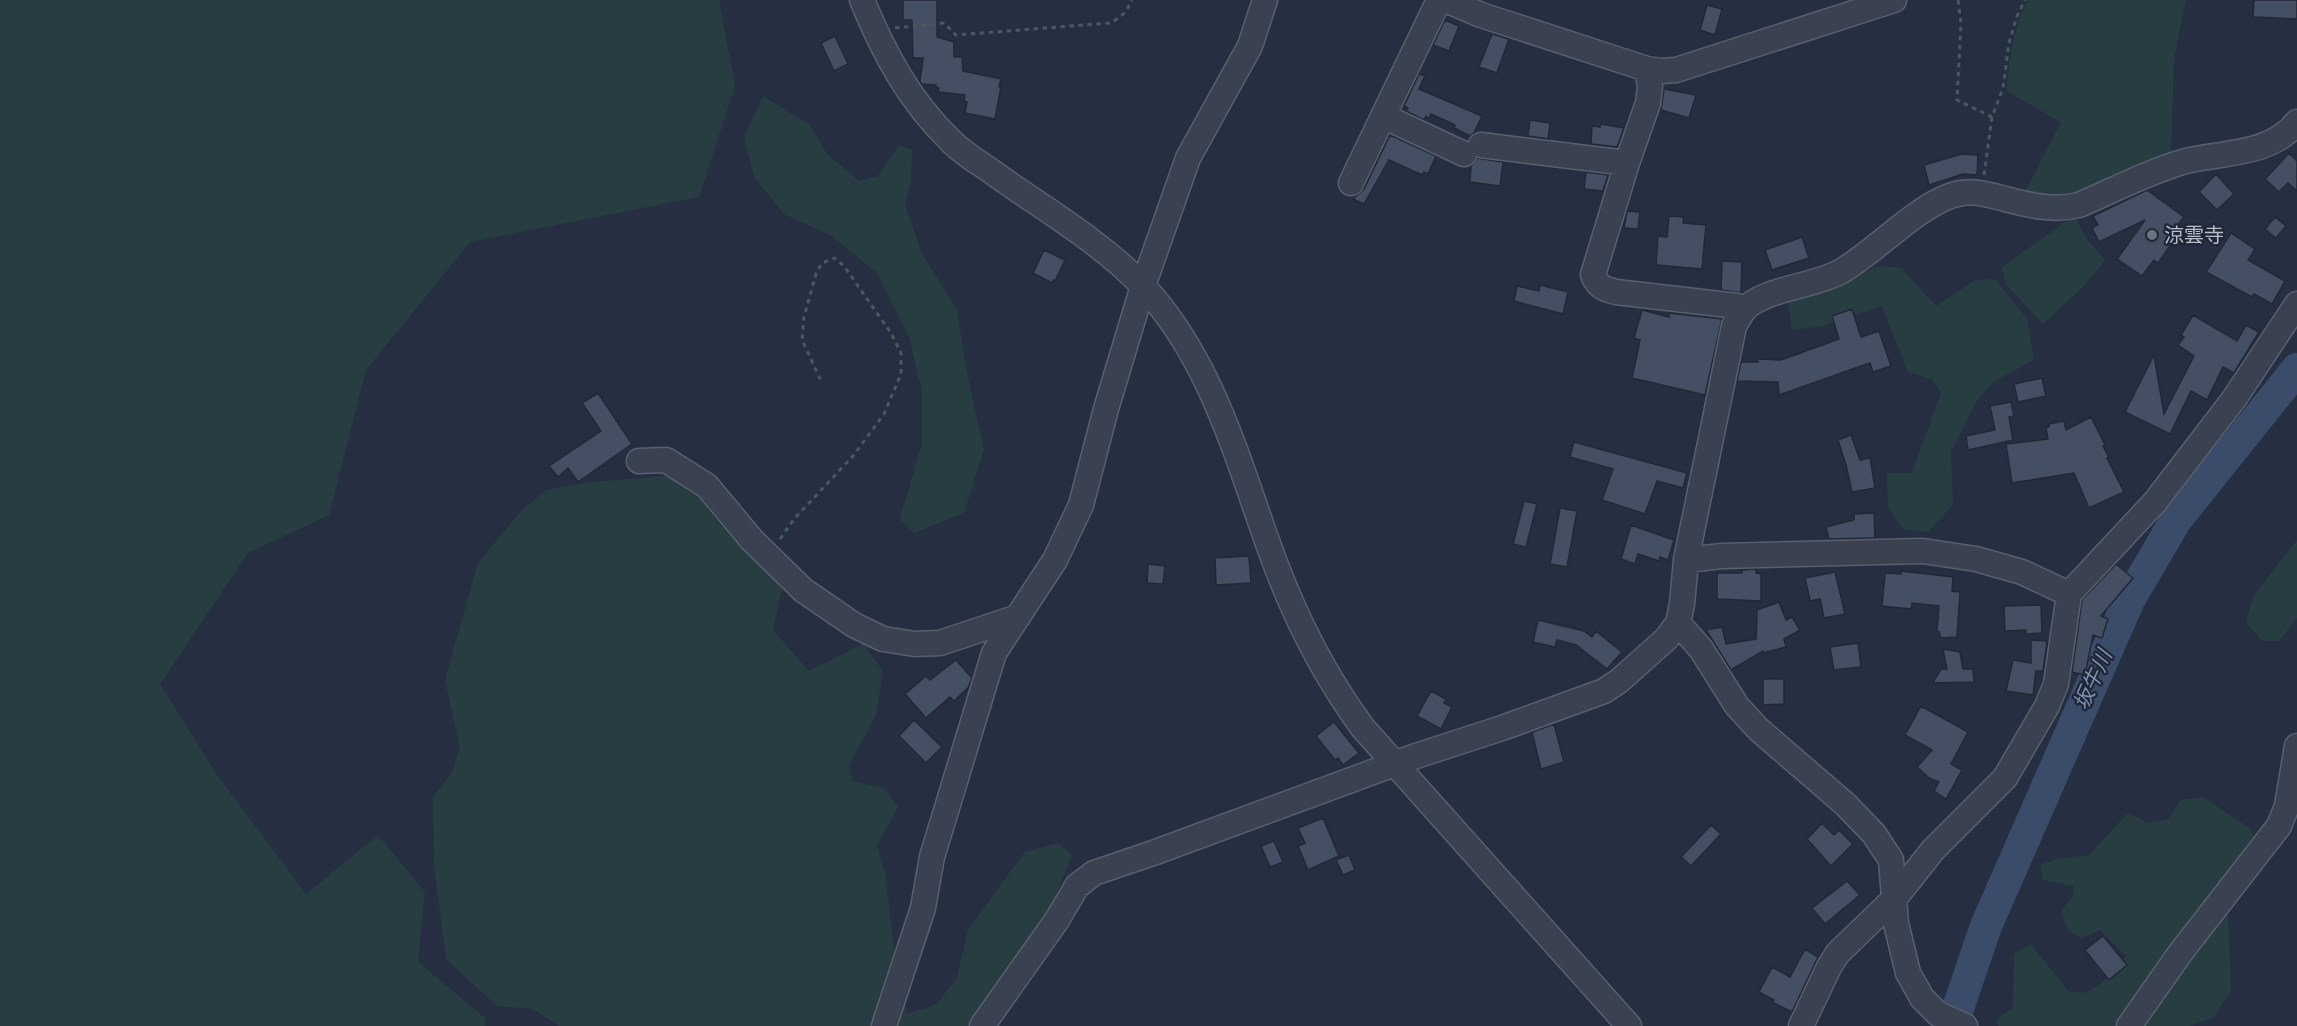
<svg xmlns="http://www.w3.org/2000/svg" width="2297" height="1026" viewBox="0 0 2297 1026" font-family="'Open Sans','Noto Sans JP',sans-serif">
  <rect width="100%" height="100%" fill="#262f41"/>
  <!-- green -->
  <path fill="#283d42" d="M0 0H719L735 86 699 197 470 242 366 370 329 515 248 553 160 684 217 775 306 894 378 835 425 892 418 962 485 1018V1026H0Z
    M2028 0H2186L2174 59 2171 155 2133 167 2070 197 2023 196 2061 122 2006 91C2010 59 2013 28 2028 0Z
    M763 96 810 125 827 154 859 181 878 176 899 145 912 150 911 179 905 205 922 254 957 310 966 368 984 450 964 513 914 533 900 519 922 443V391L909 337 877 273 832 236 784 214 754 177 744 138Z
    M2076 219 2088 241 2105 260 2084 286 2043 324 2006 284 2002 267 2068 220Z
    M1877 266 1901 268 1936 306 1975 280 1995 279 2027 319 2034 360 1993 382 1978 399 1951 451 1953 505 1928 532 1903 529 1888 508 1887 473H1912L1941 393 1932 379 1908 372 1882 306 1822 326 1792 330 1788 302 1829 290Z
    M665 476 694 490 721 525 769 572 782 589 773 630 809 671 863 644 883 671 876 715 849 765 852 781 884 788 898 806 877 846 885 873 894 948 907 1014 937 1004 957 978 968 929 1025 852 1058 843 1072 855 1052 904 968 1026H559L533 1009 497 1006 446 959 434 864 433 797 451 774 460 748 445 680 478 563 522 510 546 490 591 482Z
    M2297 540V618L2279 641H2262L2246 622 2254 595Z
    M2203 797 2249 828 2259 844 2230 880 2228 913 2231 990 2214 1017 2189 1026H1998L1996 1020 2013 1007 2014 954 2031 944 2068 991 2085 993 2102 983 2126 956 2100 930 2082 938 2068 931 2061 911 2073 896 2074 886 2043 880 2040 865 2057 859 2089 855 2128 813 2148 823 2168 819 2181 800Z"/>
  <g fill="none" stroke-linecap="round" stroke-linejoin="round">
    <!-- river -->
    <path stroke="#3b4b6a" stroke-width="32" d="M1952 1026 1986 926 2129 600 2176 520 2297 369"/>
  </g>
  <!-- building -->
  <path fill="#454f63" stroke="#212838" stroke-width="1.5" d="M903 0H937V37L954 42V57H962L963 71 1001 79 999 87H1001L995 119 965 113 967 102 964 101 965 95 938 92 939 88 936 87V85L921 84 920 81 923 58H913L912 20H903Z
    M2254 0H2297V19L2253 17Z
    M1707 5 1722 9 1715 35 1700 30Z
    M1445 20 1459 26 1449 51 1433 45Z
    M1492 34 1509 39 1497 73 1479 67Z
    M835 36 848 64 834 71 821 43Z
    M1419 74 1425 76 1419 89 1482 116 1474 133 1470 136 1454 128 1455 125 1431 114 1429 118 1426 116 1424 120 1406 111 1408 108 1404 106Z
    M1664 89 1696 95 1689 118 1661 110Z
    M1530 120 1550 123 1548 139 1528 136Z
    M1601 124 1624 128 1617 147 1591 144 1592 126 1600 127Z
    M1390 135 1436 156 1428 174 1424 172 1422 175 1389 160 1364 204 1353 199 1364 189Z
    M2289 153 2297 161V191L2288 183 2279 192 2265 179Z
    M1962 154 1978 155 1977 175 1963 174 1929 185 1924 165Z
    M1477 158 1503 162 1500 186 1470 182 1471 166Z
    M1586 172 1608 175 1603 191 1584 189Z
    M2216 174 2234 194 2217 210 2199 192Z
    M2147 190 2184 217 2177 226 2183 231 2175 241 2174 240 2158 263 2154 260 2142 276 2117 259 2145 220 2099 242 2092 228 2098 225 2093 216Z
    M1627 211 1640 212 1638 229 1624 228Z
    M1669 216 1684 217 1683 223 1706 225 1702 269 1656 265 1658 236 1667 237Z
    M2275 217 2286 226 2276 238 2265 229Z
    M2231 233 2255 249 2248 260 2285 281 2272 304 2254 294 2252 297 2206 272Z
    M1802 237 1809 258 1772 270 1765 250Z
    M1044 250 1065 260 1055 281 1053 280 1052 283 1033 273Z
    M1722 261 1742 262 1741 293 1721 290Z
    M1540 285 1568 292 1563 314 1514 301 1517 286 1539 291Z
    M1852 309 1861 337 1879 331 1891 366 1873 372 1870 363 1779 395 1778 382 1737 381 1741 362H1758V359L1781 360 1839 339 1832 316Z
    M1642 310 1669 317V313L1722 319 1705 395 1632 378 1640 340 1634 338Z
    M2193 315 2237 341 2246 325 2259 332 2234 373 2223 367 2207 400 2191 391 2170 434 2125 412 2154 355 2164 414 2194 356 2178 345 2184 337 2181 335Z
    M2042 378 2046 396 2018 402 2014 384Z
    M598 393 632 444 578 482 568 468 558 477 549 466 601 431 582 403Z
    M2011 402 2014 416 2009 417 2013 440 1968 450 1966 436 1995 430 1990 406Z
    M2091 417 2105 445 2103 446 2109 457 2107 458 2124 492 2089 508 2074 473 2012 483 2006 444 2048 439 2046 428 2049 427V424L2064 421 2066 430Z
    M1851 435 1860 460 1870 458 1875 488 1852 492 1846 465 1838 440Z
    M1574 442 1687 473 1683 488 1657 481 1645 514 1602 500 1613 469 1570 457Z
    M1524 501 1537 504 1526 547 1513 544Z
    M1560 508 1577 511 1567 567 1550 564Z
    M1874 513 1875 538 1829 539 1826 527 1854 520V514Z
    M1631 525 1674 540 1668 560 1660 557 1659 561 1638 554 1635 564 1621 559Z
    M1249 556 1251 583 1216 585 1215 558Z
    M1148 564 1165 566 1163 584 1147 583Z
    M2116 564 2133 578 2101 616 2108 619 2102 638 2093 635 2085 675 2072 672 2082 600Z
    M1756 569V573L1761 574V601L1717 599V573H1742V570Z
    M1901 571 1953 577 1952 591 1960 592 1957 637 1941 638 1939 632 1937 631 1939 606 1912 603 1911 609 1882 606 1885 573 1901 574Z
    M1835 572 1845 614 1824 618 1820 599 1810 601 1805 578Z
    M1779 602 1786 620 1792 617 1800 630 1784 639 1786 647 1763 653V651L1731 670 1706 630 1722 627 1726 644 1756 639 1757 610Z
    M2041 605 2042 633 2026 634V630L2005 631 2004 606Z
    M1538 620 1584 631 1592 637 1596 631 1622 652 1607 669 1576 645 1557 640 1555 647 1533 642Z
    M2031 640 2047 641 2043 671H2036L2033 695 2006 691 2013 660 2031 663Z
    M1858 643 1861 667 1834 670 1830 647Z
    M1943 649 1960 652 1963 669H1973L1974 682 1933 683 1941 669H1947Z
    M956 660 972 678 968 688 954 701 950 697 926 718 905 694 926 676 930 680Z
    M1763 679H1784V704L1763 705Z
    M1431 691 1446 699 1444 703 1452 707 1441 729 1417 716Z
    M1921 706 1968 732 1951 764 1962 770 1946 799 1934 791 1939 782 1929 778 1917 767 1932 750 1905 735Z
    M914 720 942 747 926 763 899 736Z
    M1334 722 1359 753 1343 765 1338 758 1335 760 1316 736Z
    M1554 724 1564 762 1541 769 1532 732Z
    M1323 818 1339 856 1308 870 1298 846 1305 843 1298 828Z
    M1822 823 1834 835 1839 830 1853 844 1831 866 1807 839Z
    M1711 825 1721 834 1691 866 1681 857Z
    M1274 841 1283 862 1270 867 1261 846Z
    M1349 855 1355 870 1343 875 1336 860Z
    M1847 881 1860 895 1825 924 1812 908Z
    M2103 936 2127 965 2109 980 2085 950Z
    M1805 949 1818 957 1792 1012 1772 1002 1774 1000 1759 992 1772 967 1790 977Z"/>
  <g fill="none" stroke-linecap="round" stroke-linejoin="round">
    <defs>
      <path id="minor" d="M862 0C884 53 909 101 951 141 963 154 980 163 995 174 1044 209 1101 242 1143 286 1214 362 1239 466 1274 560 1297 622 1324 675 1363 728L1629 1026
        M1446 0 1481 15 1647 69 1661 71 1676 70 1894 0
        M1647 69 1650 87 1648 103 1627 163 1593 275C1598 287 1604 289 1616 292L1737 306 1744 310
        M1383 116 1464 154
        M1481 145 1627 163
        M1351 183 1439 0
        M639 461 666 460 707 486 752 540 803 590 854 625 883 639 915 644 940 643 1018 617
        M1686 560 1722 556 1923 551 1976 559 2022 572 2069 594
        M1678 623 1701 649 1737 706 1758 729 1845 804 1874 834 1891 860 1896 923 1908 973 1922 998 1938 1014 1965 1026
        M884 1026 923 908 932 857 994 653 1055 560 1081 505 1106 409 1143 286 1188 158 1250 46 1265 0
        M982 1026 1057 920 1077 886 1094 873 1153 853 1416 756 1502 728 1604 691 1619 681 1666 639 1678 623 1682 604 1686 560 1734 326C1737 321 1740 315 1744 310 1762 289 1815 286 1840 272 1876 252 1924 198 1962 193 1975 191 1986 194 1998 197 2025 204 2051 212 2079 205 2114 190 2150 171 2186 161 2223 152 2272 155 2297 122
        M1801 1026 1829 967 1838 953 1895 898 1933 850 2005 778 2047 706 2056 684 2069 594 2155 502 2234 399 2297 304
        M2129 1026 2181 952 2279 826 2287 806 2297 746"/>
    </defs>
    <!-- minor casing -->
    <use href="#minor" stroke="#585f6e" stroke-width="27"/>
    <!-- path -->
    <path stroke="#465a5f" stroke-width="3" stroke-dasharray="4.5 4.5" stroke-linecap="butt" d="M1958 0 1961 23 1957 100 1992 117
      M895 28 944 23 956 35 1109 23C1122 18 1126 12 1132 0
      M1984 175 1992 117 2003 88 2009 43 2017 16 2025 0
      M780 539 794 519 853 456 884 414 901 374V353L891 333 844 266 835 258 822 263 816 274 804 317 802 340 822 383"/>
    <!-- minor -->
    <use href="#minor" stroke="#3a4151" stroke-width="24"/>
  </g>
  <!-- markers -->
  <circle fill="#6b7280" stroke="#1f2636" stroke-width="2" cx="2152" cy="235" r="6"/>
  <g text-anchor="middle" stroke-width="4.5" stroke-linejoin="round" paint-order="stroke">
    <!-- poi labels -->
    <g font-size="20" fill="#b7bdcb" stroke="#1f2636" text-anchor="start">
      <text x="2164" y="242">涼雲寺</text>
    </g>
    <!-- water labels -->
    <g font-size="21" font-style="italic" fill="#7e90b2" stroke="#1f2636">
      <text transform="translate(2093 680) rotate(-66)" y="7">坂牛川</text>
    </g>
  </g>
</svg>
